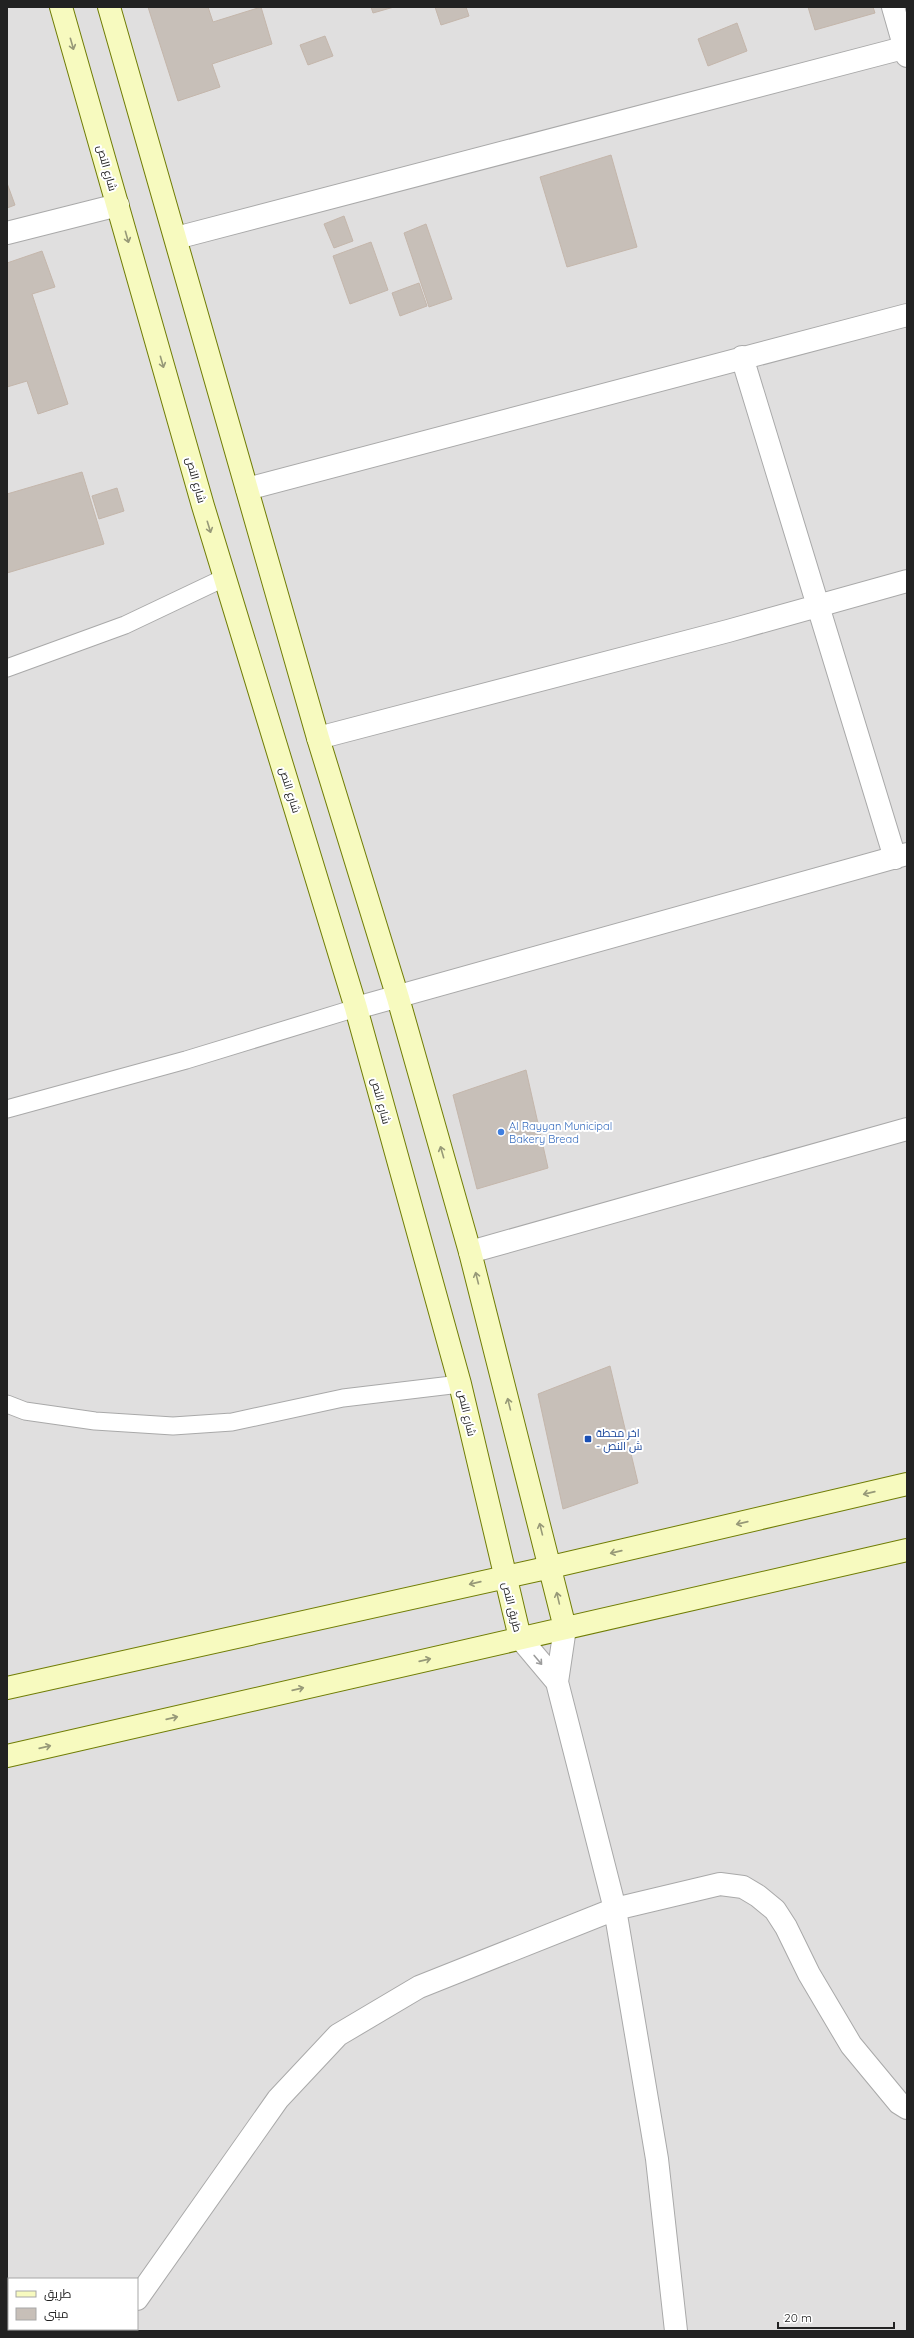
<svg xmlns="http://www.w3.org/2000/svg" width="914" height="2338" viewBox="0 0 914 2338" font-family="Quicksand,Cairo,sans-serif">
  <rect width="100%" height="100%" fill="#f2efe9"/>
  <!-- residential -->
  <path fill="#e0dfdf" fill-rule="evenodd" d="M7 7H907V2331H7ZM9 2279H137V2329H9Z"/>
  <!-- building -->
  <path fill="#c7bfb8" stroke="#c4b6ab" d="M148 7H208L213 22 261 7 272 44 212 64 220 87 178 101Z
    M371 7H394L373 13Z
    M435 7H466L469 16 441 25Z
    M808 7H873L875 13 815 30Z
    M737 23 747 51 708 66 698 39Z
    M325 36 333 56 308 65 300 45Z
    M611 155 637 247 567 267 540 177Z
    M7 183 15 205 7 208Z
    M344 216 353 241 334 248 324 224Z
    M426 224 452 299 429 307 404 233Z
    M371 242 388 290 350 304 333 256Z
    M42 251 55 287 32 294 68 404 38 414 27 381 7 387V263Z
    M419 283 427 306 400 316 392 293Z
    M82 472 104 544 7 573V494Z
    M117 488 124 511 99 519 92 496Z
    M526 1070 548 1168 477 1189 453 1095Z
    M610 1366 638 1483 563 1509 538 1394Z"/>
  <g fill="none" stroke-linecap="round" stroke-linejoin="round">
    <defs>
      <path id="lane" d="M7 668 125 625 224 578
        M7 1109 186 1060 356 1008
        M7 1404 25 1411 95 1421 173 1426 232 1422 343 1398 460 1384"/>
      <path id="street" d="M893 7 907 56
        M7 233 118 205
        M176 238 907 47
        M742 357 895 858
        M247 489 907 315
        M318 738 728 631 907 581
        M356 1008 907 854
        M470 1252 907 1129
        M565 1628 557 1682 615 1909 657 2159 676 2331
        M520 1638 557 1682
        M137 2299 278 2099 338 2035 419 1987 615 1909 720 1884 743 1887 758 1896 775 1910 786 1927 809 1974 851 2045 899 2103 907 2108
        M115 2331 116 2329"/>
      <path id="secondary" d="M61 7 203 506 356 1008 460 1384 520 1638
        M109 7 318 738 398 998 470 1252 565 1628
        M7 1688 551 1567 907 1484
        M7 1756 907 1550"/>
    </defs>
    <!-- lane casing -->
    <use href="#lane" stroke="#a9a9a9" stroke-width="19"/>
    <!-- street casing -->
    <use href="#street" stroke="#a9a9a9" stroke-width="24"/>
    <!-- secondary casing -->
    <use href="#secondary" stroke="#707d05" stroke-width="24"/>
    <!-- lane -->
    <use href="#lane" stroke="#fff" stroke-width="17"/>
    <!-- street -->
    <use href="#street" stroke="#fff" stroke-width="22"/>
    <!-- secondary -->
    <use href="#secondary" stroke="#f7fabf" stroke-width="22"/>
  </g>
  <!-- one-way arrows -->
  <defs><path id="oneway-shaft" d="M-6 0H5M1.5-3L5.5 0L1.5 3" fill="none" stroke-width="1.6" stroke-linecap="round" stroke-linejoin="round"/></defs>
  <g stroke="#979978">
    <use href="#oneway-shaft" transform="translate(72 44) rotate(74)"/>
    <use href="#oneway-shaft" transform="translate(127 237) rotate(74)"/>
    <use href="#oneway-shaft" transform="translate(162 362) rotate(74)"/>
    <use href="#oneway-shaft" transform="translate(209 527) rotate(73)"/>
    <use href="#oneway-shaft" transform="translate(442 1152) rotate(-106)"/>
    <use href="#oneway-shaft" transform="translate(477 1278) rotate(-104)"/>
    <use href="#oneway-shaft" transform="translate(509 1404) rotate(-104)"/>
    <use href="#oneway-shaft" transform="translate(869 1493) rotate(167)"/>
    <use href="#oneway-shaft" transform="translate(742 1523) rotate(167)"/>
    <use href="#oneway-shaft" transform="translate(541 1529) rotate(-104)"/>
    <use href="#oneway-shaft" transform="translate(616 1552) rotate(167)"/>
    <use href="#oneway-shaft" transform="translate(475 1583) rotate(167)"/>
    <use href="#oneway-shaft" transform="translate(558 1598) rotate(-103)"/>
    <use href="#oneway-shaft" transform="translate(425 1660) rotate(-13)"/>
    <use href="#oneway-shaft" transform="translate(298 1689) rotate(-13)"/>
    <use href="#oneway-shaft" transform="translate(172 1718) rotate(-13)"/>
    <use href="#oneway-shaft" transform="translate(45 1747) rotate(-13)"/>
  </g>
  <use stroke="#9c9c9c" href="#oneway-shaft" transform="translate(538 1660) rotate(50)"/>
  <!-- markers -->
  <circle fill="#3f7fe0" stroke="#fff" stroke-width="1.5" cx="501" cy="1132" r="4"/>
  <rect fill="#1a4fb4" stroke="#fff" stroke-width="1.5" x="584" y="1435" width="8" height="8" rx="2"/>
  <g text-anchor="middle" stroke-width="4" stroke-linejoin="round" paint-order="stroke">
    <!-- street labels -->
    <g font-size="11" fill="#222" stroke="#fff">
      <text transform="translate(107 168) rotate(74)" y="4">شارع النص</text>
      <text transform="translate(196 480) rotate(74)" y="4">شارع النص</text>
      <text transform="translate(290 790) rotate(73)" y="4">شارع النص</text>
      <text transform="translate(381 1101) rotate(75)" y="4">شارع النص</text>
      <text transform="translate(467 1413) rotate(77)" y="4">شارع النص</text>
      <text transform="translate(512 1607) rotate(76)" y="4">طريق النص</text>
    </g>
    <!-- shop labels -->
    <g font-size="11" fill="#366cbe" stroke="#fff" text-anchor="start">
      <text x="509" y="1130">Al Rayyan Municipal<tspan x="509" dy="13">Bakery Bread</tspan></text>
    </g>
    <!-- transit labels -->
    <g font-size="11" fill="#164399" stroke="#fff" text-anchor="start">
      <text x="596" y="1437">اخر محطة<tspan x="596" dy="13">- ش النص</tspan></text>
    </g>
  </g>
  <!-- border -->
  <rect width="914" height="2338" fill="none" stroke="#222222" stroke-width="16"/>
  <!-- legend -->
  <rect x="8" y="2278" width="130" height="52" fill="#ffffff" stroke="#a7a7a7"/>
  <rect x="16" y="2291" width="20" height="6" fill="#f7fabf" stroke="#a7a7a7"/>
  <text x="44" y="2298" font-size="12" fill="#222222">طريق</text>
  <rect x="16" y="2308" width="20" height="12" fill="#c7bfb8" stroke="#a7a7a7"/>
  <text x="44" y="2318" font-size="12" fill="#222222">مبنى</text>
  <!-- scale -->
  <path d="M778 2322v6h116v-6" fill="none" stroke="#222222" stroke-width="2"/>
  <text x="784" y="2322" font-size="12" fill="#222222" stroke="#ffffff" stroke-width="3" paint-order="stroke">20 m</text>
</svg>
